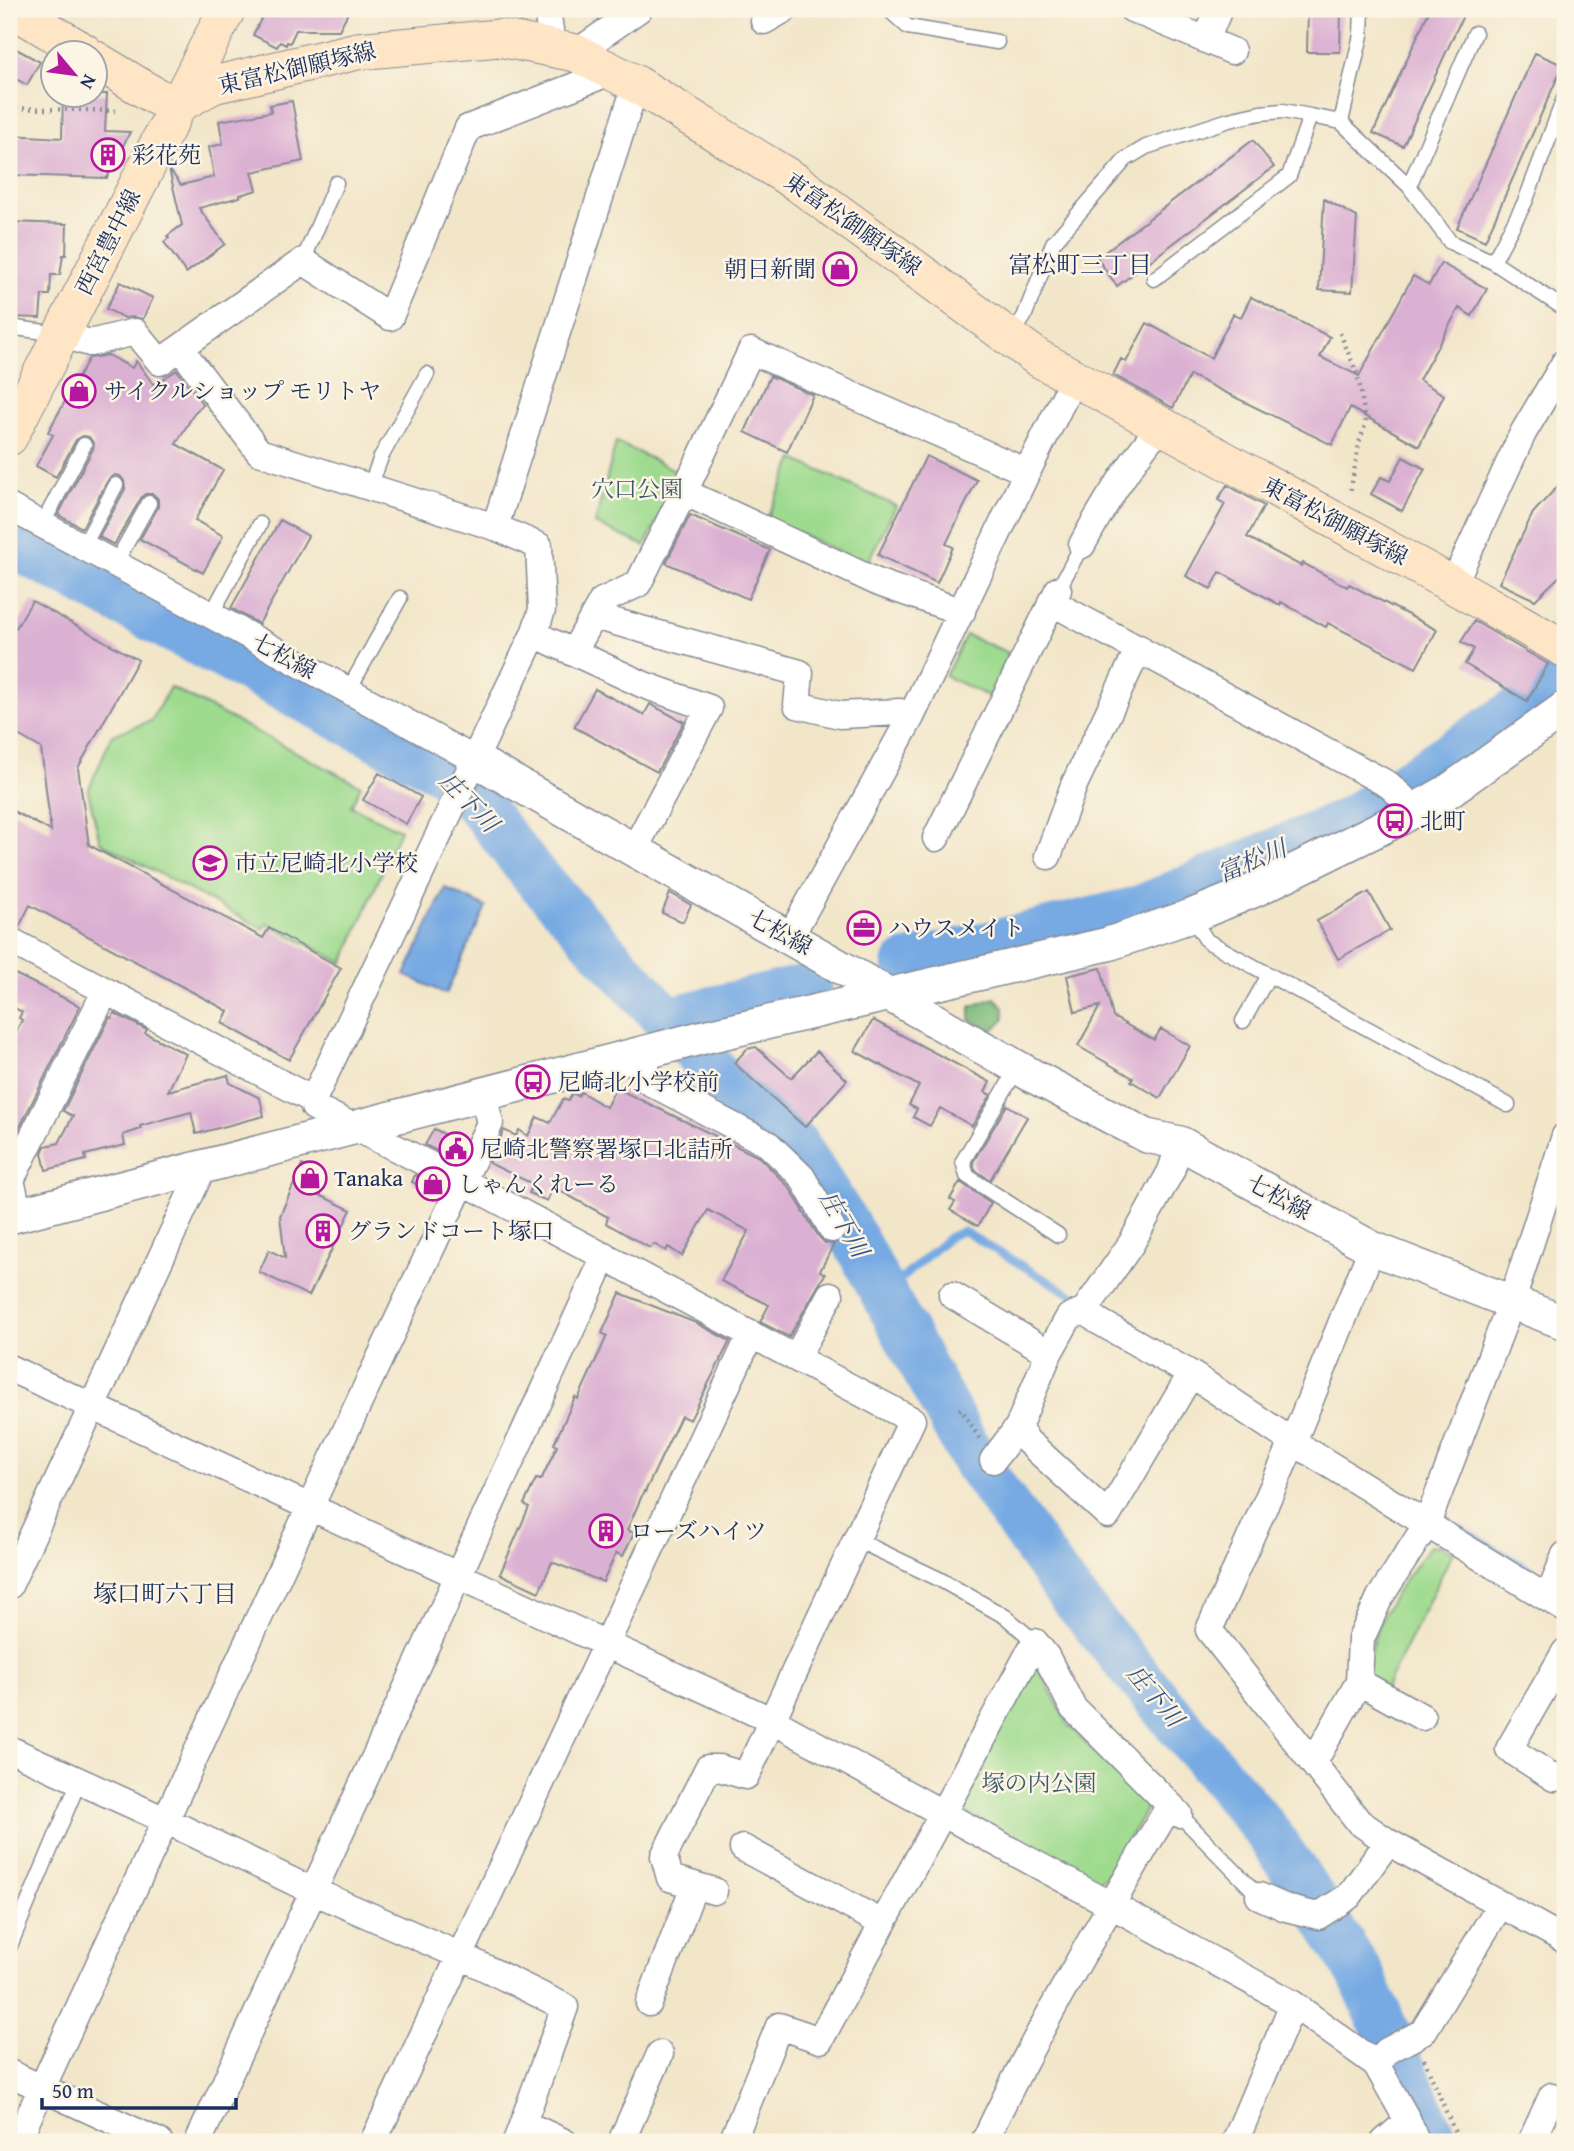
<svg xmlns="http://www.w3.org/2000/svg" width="1574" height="2151" viewBox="0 0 1574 2151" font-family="'Gentium Book Plus','Noto Serif JP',serif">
  <rect width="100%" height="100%" fill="#fcf5e5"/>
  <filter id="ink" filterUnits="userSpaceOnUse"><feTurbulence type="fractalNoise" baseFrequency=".0143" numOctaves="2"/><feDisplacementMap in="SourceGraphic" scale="14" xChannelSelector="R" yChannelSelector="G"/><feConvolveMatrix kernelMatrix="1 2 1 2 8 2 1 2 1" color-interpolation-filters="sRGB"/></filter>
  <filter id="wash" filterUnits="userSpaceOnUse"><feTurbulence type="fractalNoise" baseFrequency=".00686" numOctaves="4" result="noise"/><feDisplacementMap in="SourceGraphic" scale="28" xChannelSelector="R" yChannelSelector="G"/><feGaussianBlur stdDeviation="1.57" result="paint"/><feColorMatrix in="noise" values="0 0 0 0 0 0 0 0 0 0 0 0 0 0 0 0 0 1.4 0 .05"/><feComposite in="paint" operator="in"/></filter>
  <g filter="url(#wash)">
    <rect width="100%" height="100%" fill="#f2e6c9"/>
    <!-- green -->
    <path fill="#9fdb8f" stroke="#5d8576" stroke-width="2" d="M616 442 681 473 645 546 595 524Z
      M794 459 896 506 866 565 767 518Z
      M966 635 1009 653 990 697 945 676Z
      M170 687 361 786 351 806 400 830 343 963 267 923 263 929 100 842 88 791 112 735 151 721Z
      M1439 1545 1453 1552 1385 1689 1366 1673C1375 1615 1396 1591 1430 1546Z
      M1036 1662 1068 1725 1143 1799 1146 1810 1105 1878 1095 1882 965 1812 962 1797Z"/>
    <!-- forest -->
    <path fill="#7fbb7a" stroke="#4d756c" stroke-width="2" d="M995 998 1004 1007V1019L992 1031 970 1020V1007Z"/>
    <!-- water -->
    <path fill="#77aae3" stroke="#496ca0" stroke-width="2" d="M445 888 486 907 446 994 405 975Z"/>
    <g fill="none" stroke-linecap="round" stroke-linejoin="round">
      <!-- stream -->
      <path stroke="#77aae3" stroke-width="8" d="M884 1294 949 1237 963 1231 1084 1302
        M1455 1526 1551 1582"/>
      <!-- river -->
      <path stroke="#77aae3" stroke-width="47" d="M9 543 443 772 475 801 533 874 739 1098 797 1146 846 1224 972 1457 1064 1587 1268 1833 1311 1896 1361 1975 1435 2142
        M906 964 1137 910 1348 821 1565 680
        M668 1020 809 987"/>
    </g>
    <g id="blocks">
      <!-- building -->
      <path fill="#dbb1d3" d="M266 9H350L339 30H296L290 43 287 42 286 45 280 42 277 47 253 35Z
        M1308 9H1341L1340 52H1307Z
        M1430 9H1466L1403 146 1373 133Z
        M9 45 40 62 27 85 9 75Z
        M1535 53 1563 65 1485 241 1457 228Z
        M63 94H107L105 131 130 132 107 178 9 175V135L62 138Z
        M292 101 303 161 252 172 257 190 240 195V197L199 208 225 244 186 273 164 242 169 238 167 236 182 225 169 169 181 185 214 177 209 147 223 144 219 121 271 112 270 105Z
        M1253 140 1274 167 1117 286 1097 258Z
        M1324 199 1357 217 1352 292 1319 290Z
        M9 222 67 224 66 255H63L60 275H51L50 295H42L40 318 10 317 9 314Z
        M1441 263 1487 289 1472 316 1459 308 1419 380 1444 395 1419 446 1350 408 1332 445 1190 375 1173 408 1113 375 1121 359 1126 362 1147 323 1211 358 1233 314 1241 317 1251 297 1330 337 1320 357 1359 376 1413 276 1429 285Z
        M120 282 153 298 143 319 132 317 125 318 106 309Z
        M108 355 132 368 136 361 154 385 177 370 203 405 195 412 176 444 223 470 195 520 223 536 203 573 140 539 158 507V499L153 494H145L141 498 114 545 99 537 125 489 124 481 120 476 115 475 108 480 82 528 58 515 93 449 94 444 89 437 83 436 76 440 56 477 36 466 53 435 48 432 89 358Z
        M770 376 813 395 787 452 745 432Z
        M926 456 977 480 946 544 953 547 937 583 878 555Z
        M1403 457 1425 469 1402 511 1371 494 1381 477 1390 481Z
        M1565 478V571L1535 600 1499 583 1533 513Z
        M1227 485 1264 506 1247 537 1301 566 1303 563 1347 587 1349 584 1437 630 1416 668 1328 623 1326 627 1281 602 1280 605 1220 572 1211 589 1186 576 1225 504 1218 500Z
        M690 515 770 550 748 599 666 563Z
        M280 520 308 536 259 624 231 608Z
        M32 601 138 660 78 768 89 845 263 938 269 928 341 968 289 1060 222 1023 228 1011 30 905 19 927 9 924V809L51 831 41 748 9 730V624L16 628Z
        M1474 621 1548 664 1527 701 1465 664 1474 649 1461 642Z
        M595 689 644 715 650 704 684 722 657 772 574 727Z
        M379 773 421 797 406 824 363 800Z
        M1369 892 1390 930 1338 959 1317 921Z
        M670 893 691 905 683 922 662 913Z
        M1101 968 1113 1017 1154 1040 1161 1029 1190 1046 1160 1098 1131 1081 1133 1078 1078 1046 1100 1006 1075 1012 1067 976Z
        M9 971 80 1006 9 1149V1045L22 1020 19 1018 22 1012 9 1005Z
        M114 1013 147 1030 145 1033 186 1054 168 1091 228 1075 230 1083 260 1098 264 1116 196 1134 191 1112 140 1126 141 1129 123 1135 125 1145 85 1155 86 1160 46 1170 42 1153 45 1146 59 1143 73 1116 63 1111 110 1017 112 1018Z
        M873 1020 990 1082 985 1092 991 1095 972 1126 940 1108 930 1126 913 1117 917 1109 909 1105 919 1086 855 1051Z
        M756 1047 791 1078 817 1051 847 1080 805 1127 734 1063 747 1049Z
        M616 1088 759 1157 789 1187 803 1210 802 1212 805 1214 819 1237 825 1243 834 1244 820 1271 825 1274 789 1337 760 1322 769 1305 721 1281 749 1231 708 1210 682 1256 668 1247 666 1251 654 1244 650 1248 606 1223 608 1217 553 1187 547 1201 529 1193 533 1184 489 1163 504 1130 516 1136 519 1130 528 1136 537 1117 550 1123 563 1099 568 1101 572 1093 578 1096 581 1092 606 1107Z
        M1007 1105 1027 1117 990 1180 975 1170 973 1162Z
        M434 1129 463 1143 455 1160 425 1145Z
        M302 1165 321 1174 313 1192 351 1210 309 1296 259 1272 269 1250 285 1258 280 1216Z
        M415 1175 442 1189 439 1195 412 1182Z
        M960 1182 991 1203 978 1226 950 1210 955 1202 950 1199Z
        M620 1293 696 1323 730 1341 690 1420 681 1416 645 1492 644 1491 627 1530 634 1533 623 1556 616 1553 603 1582 552 1562 539 1592 500 1574 529 1507 524 1504 536 1479 541 1480 557 1446 554 1444 575 1397 578 1399 607 1336 602 1333Z"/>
    </g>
  </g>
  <g filter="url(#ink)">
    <use href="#blocks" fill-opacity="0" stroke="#868a94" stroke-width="2"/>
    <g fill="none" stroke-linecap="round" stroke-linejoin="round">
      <defs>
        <path id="service" d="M888 9 908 27 997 42
          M1362 9 1361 35 1341 122 1409 186
          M1475 33 1409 186 1450 242 1493 262
          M1565 96 1525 202 1493 262 1565 309
          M303 261 336 183
          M1154 279 1289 176 1310 116 1341 122
          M9 327 59 334
          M1010 337 1024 317 1053 243 1126 159 1146 147 1229 120 1260 113 1283 111 1310 116
          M370 487 381 457 427 374
          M42 525 84 445
          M83 547 116 485
          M115 564 149 503
          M1058 590 1082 545
          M211 615 260 524
          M348 691 400 598
          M1191 916 1207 941 1508 1105
          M1243 1021 1269 975
          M1018 1067 963 1161 967 1176 1058 1235
          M857 1540 939 1579 1006 1617 1035 1642
          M1179 1814 1259 1896
          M9 1948 79 1781"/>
        <path id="minor" d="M1132 9 1206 40
          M1219 9 1206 40 1232 51
          M764 21 785 9
          M546 46 550 30 547 9
          M576 53 639 9
          M60 334 90 343 135 332 160 362 303 261 390 317 468 128 613 71
          M180 348 259 452 495 527 539 546 542 610 534 634 313 1100 314 1107 464 1182 912 1420 746 1776 719 1768H708L664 1856 670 1878 714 1891
          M684 492 879 583 962 612
          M9 507 211 615 475 760
          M495 527 636 84
          M1082 545C1104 503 1130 464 1160 426
          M1453 585 1523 433 1565 362
          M1051 602 1389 785 1416 810
          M594 616 800 673 797 705 840 715 900 712 911 717
          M534 634 644 685 709 708 634 850
          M573 653 602 601 638 584 684 492 751 351 1027 472
          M936 838 1058 590
          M1048 856 1074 785 1139 648
          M790 937 911 717 1027 472 1074 378
          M9 940 313 1100
          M643 1053 649 1082 768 1144 802 1177 832 1229
          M19 1214 11 1180 105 992
          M1372 1248 1293 1442 1209 1630 1359 1822 1388 1842 1565 1940
          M952 1295 1049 1353
          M1085 1310 1098 1321 1191 1374 1293 1442 1565 1609
          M796 1358 830 1295
          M9 1368 773 1721 1293 2004 1376 2064 1408 2121 1416 2142
          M1018 1427 1049 1353 1069 1317 1085 1310 1131 1244 1171 1171 1180 1143
          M993 1460 1018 1427 1027 1441 1108 1515 1191 1374
          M9 1586 203 1167
          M1549 1597 1565 1555
          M1565 1652 1509 1749 1554 1778 1565 1774
          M1359 1682 1422 1717
          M9 1749 165 1820 313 1891 461 1956 565 2007 516 2142
          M1307 1755 1320 1751 1359 1682 1361 1639 1380 1597 1427 1524 1512 1301 1565 1136
          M743 1848 882 1923
          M1259 1896 1286 1908 1318 1916 1349 1896 1388 1842
          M649 2003 694 1886
          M1376 2064 1387 2051 1423 2032 1500 1905
          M9 2073 159 2142
          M523 2123 564 2142
          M17 2142 310 1507 490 1123 483 1095
          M198 2142 605 1256
          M373 2142 751 1334
          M621 2142 660 2054
          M732 2142 779 2026 820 2040 1035 1642 1046 1656 1073 1708 1179 1814
          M984 2142C1039 2026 1105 1915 1170 1805
          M1235 2142 1293 2004
          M1384 2142 1408 2121
          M1531 2142 1552 2096 1565 2102"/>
        <path id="tertiary" d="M475 760 1033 1076 1147 1136 1180 1143 1372 1248 1565 1323
          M9 1217 704 1037 1108 944 1191 916 1255 890 1395 821 1447 792 1565 708"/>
        <path id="secondary" d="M13 9 84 52
          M94 59 157 97 177 105 213 85 357 51 499 38 576 53 636 84 796 182 1038 358 1453 585 1565 649
          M9 437 227 9"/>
      </defs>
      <!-- service casing -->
      <use href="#service" stroke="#868a94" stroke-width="17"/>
      <!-- minor casing -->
      <use href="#minor" stroke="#868a94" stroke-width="29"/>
      <!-- tertiary casing -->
      <use href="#tertiary" stroke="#868a94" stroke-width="36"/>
      <!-- secondary casing -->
      <use href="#secondary" stroke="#868a94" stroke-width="39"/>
      <!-- path -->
      <path stroke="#868a94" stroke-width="4.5" stroke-dasharray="2 5" stroke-linecap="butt" d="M9 108 120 111
        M1340 333 1358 376 1366 423 1360 439 1350 493
        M959 1410 961 1409 980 1439
        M1424 2059 1459 2142"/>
      <!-- service -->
      <use href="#service" stroke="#fff" stroke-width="14"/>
      <!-- minor -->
      <use href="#minor" stroke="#fff" stroke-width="26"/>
      <!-- tertiary -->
      <use href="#tertiary" stroke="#fff" stroke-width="33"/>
      <!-- secondary -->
      <use href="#secondary" stroke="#fde5c5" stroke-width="37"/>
    </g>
  </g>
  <!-- icons -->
  <defs>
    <symbol id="building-ring" viewBox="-11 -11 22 22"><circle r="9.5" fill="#fcf5e5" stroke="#b5179e" stroke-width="1.5"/><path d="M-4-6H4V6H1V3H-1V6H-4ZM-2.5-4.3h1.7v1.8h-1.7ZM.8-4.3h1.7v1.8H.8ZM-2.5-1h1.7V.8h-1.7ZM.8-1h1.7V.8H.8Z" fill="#b5179e"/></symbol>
    <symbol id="shop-ring" viewBox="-11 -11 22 22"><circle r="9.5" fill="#fcf5e5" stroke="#b5179e" stroke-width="1.5"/><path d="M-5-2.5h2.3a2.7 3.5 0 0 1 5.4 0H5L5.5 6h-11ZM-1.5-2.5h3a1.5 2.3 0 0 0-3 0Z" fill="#b5179e"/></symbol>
    <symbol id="bus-ring" viewBox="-11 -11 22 22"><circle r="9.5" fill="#fcf5e5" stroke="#b5179e" stroke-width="1.5"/><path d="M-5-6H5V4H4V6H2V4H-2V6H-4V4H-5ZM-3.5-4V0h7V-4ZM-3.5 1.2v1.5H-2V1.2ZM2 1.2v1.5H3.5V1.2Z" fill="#b5179e"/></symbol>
    <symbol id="school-ring" viewBox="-11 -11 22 22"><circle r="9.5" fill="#fcf5e5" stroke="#b5179e" stroke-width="1.5"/><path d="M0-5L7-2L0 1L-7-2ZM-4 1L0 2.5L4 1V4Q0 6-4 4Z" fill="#b5179e"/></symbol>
    <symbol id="office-ring" viewBox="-11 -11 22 22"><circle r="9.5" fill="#fcf5e5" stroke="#b5179e" stroke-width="1.5"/><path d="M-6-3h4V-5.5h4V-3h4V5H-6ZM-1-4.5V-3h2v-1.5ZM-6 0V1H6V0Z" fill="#b5179e"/></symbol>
    <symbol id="civic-ring" viewBox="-11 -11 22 22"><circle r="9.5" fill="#fcf5e5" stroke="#b5179e" stroke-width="1.5"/><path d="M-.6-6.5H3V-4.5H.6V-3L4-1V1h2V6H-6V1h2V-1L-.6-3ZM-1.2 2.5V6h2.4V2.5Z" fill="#b5179e"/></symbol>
  </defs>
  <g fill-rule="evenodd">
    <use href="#building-ring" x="89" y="136" width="38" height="38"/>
    <use href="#shop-ring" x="821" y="250" width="38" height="38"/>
    <use href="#shop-ring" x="60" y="372" width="38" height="38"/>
    <use href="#bus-ring" x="1376" y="802" width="38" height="38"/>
    <use href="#school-ring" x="191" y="844" width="38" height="38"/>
    <use href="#office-ring" x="845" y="909" width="38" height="38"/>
    <use href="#bus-ring" x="514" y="1063" width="38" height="38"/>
    <use href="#civic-ring" x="437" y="1130" width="38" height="38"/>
    <use href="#shop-ring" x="291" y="1159" width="38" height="38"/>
    <use href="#shop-ring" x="414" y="1165" width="38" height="38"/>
    <use href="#building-ring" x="304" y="1212" width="38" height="38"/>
    <use href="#building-ring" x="587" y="1512" width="38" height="38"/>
  </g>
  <g text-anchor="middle" stroke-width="5" stroke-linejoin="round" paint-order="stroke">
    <!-- street labels -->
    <g font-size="23" fill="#1b2f5e" stroke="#fcf5e5">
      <text transform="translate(297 68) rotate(-13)" y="8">東富松御願塚線</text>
      <text transform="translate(853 224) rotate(35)" y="8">東富松御願塚線</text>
      <text transform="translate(108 242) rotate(-63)" y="8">西宮豊中線</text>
      <text transform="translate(1335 521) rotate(28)" y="8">東富松御願塚線</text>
      <text transform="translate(284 656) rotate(29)" y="8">七松線</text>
      <text transform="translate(780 932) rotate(29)" y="8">七松線</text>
      <text transform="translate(1279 1197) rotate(29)" y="8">七松線</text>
    </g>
    <!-- poi labels -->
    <g font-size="23" fill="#1b2f5e" stroke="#fcf5e5" text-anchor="start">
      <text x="132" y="163">彩花苑</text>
      <text x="816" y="277" text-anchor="end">朝日新聞</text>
      <text x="104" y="399">サイクルショップ モリトヤ</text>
      <text x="1420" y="829">北町</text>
      <text x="234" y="871">市立尼崎北小学校</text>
      <text x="888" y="936">ハウスメイト</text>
      <text x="558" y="1090">尼崎北小学校前</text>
      <text x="480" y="1157">尼崎北警察署塚口北詰所</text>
      <text x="334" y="1186">Tanaka</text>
      <text x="458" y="1192">しゃんくれーる</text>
      <text x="348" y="1239">グランドコート塚口</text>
      <text x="630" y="1539">ローズハイツ</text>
    </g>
    <!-- park labels -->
    <g font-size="23" fill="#3c5a6a" stroke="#fcf5e5">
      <text x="637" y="497">穴口公園</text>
      <text x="1039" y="1791">塚の内公園</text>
    </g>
    <!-- neighbourhood labels -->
    <g font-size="24" fill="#1b2f5e" stroke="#fcf5e5">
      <text x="1080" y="273">富松町三丁目</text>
      <text x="165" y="1602">塚口町六丁目</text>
    </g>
    <!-- water labels -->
    <g font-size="24" font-style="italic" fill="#375486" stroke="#fcf5e5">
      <text transform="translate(469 802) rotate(46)" y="8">庄下川</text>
      <text transform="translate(1252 861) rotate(-23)" y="8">富松川</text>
      <text transform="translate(844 1224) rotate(60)" y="8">庄下川</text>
      <text transform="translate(1155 1696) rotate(50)" y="8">庄下川</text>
    </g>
  </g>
  <!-- margin -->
  <rect width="1574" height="2151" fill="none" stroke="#fcf5e5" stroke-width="35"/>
  <!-- north arrow -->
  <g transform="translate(74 74) rotate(119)"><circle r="33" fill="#fcf5e5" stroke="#a2a6af" stroke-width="2"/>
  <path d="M0-5L12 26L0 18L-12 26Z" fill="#b5179e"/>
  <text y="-10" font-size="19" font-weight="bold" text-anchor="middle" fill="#1b2f5e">N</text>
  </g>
  <!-- scale -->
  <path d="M42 2098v10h194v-10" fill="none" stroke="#1b2f5e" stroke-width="3.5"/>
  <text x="52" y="2098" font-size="21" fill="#1b2f5e" stroke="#fcf5e5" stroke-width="5" paint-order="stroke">50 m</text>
</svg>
